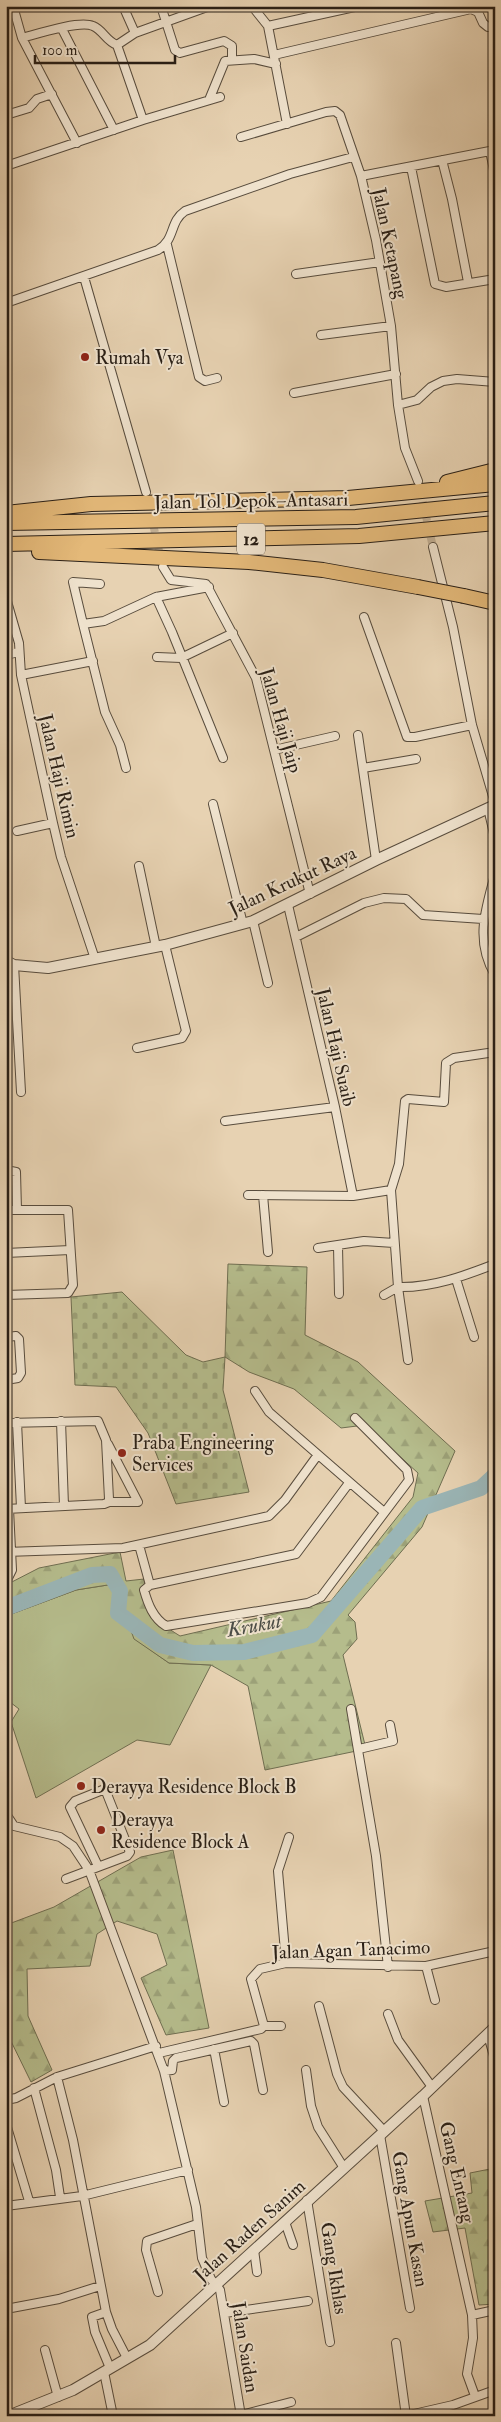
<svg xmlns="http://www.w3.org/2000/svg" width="501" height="2422" viewBox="0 0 501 2422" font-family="'IM FELL Double Pica',serif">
  <defs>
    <pattern id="forest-firs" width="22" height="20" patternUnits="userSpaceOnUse" patternTransform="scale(1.25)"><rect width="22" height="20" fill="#b5bc8c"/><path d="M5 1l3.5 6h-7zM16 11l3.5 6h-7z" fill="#9ca178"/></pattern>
    <pattern id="cemetery-stones" width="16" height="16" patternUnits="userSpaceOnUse" patternTransform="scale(1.25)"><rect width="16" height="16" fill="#b5bc8c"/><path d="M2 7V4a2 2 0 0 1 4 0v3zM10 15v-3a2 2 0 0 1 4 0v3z" fill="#9ca178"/></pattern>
  </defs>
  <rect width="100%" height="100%" fill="#e7d2b2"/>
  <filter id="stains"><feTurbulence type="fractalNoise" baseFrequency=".004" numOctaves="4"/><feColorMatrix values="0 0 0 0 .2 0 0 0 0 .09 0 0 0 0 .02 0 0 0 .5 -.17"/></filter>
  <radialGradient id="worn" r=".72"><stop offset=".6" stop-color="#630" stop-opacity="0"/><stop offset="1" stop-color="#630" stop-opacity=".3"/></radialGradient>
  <!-- green -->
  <path fill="#b5bc8c" stroke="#6f6e51" d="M114 1584 135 1639 169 1663 211 1665 170 1745 137 1740 36 1798 11 1722 19 1709 6 1699V1616L76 1590Z"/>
  <!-- forest -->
  <path fill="url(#forest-firs)" stroke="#6f6e51" d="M228 1264 307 1267 305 1335 358 1362 455 1451 422 1527 348 1615 355 1622 357 1639 343 1655 366 1749 265 1770 248 1686 211 1665 169 1663 134 1639 114 1584 76 1590 6 1616V1585L39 1568 120 1552 126 1581 144 1579C150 1612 151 1618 180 1636L331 1601 413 1497 418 1473 365 1425 341 1428 294 1389 249 1372 225 1357Z
    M173 1850 209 2028 166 2035 141 1978 167 1965 157 1934 117 1921 97 1934 90 1966 27 1969 28 2016 52 2070 31 2082 6 2031V1925L54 1907 141 1857Z
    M495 2168V2304L479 2305 465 2228 433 2232 425 2201 472 2193 470 2173Z"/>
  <!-- cemetery -->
  <path fill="url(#cemetery-stones)" stroke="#6f6e51" d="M122 1292 186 1355 203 1362 225 1357 223 1390 249 1492 176 1504 148 1433 116 1387 75 1385 71 1297Z"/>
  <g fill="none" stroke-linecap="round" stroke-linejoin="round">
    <!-- river -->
    <path stroke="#9ab5b6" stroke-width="16" d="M6 1608 92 1575 110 1574 120 1591 118 1613 160 1645 193 1653 244 1652 312 1635 422 1508 481 1488 495 1475"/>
    <!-- minor-tunnel -->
    <path stroke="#c1ae93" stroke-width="8" stroke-dasharray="8 4" stroke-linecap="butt" d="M420 490 433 547
      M148 501 161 560"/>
    <defs>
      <path id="minor" d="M13 6 22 38 77 143
        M43 6V7
        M123 6 135 33
        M161 6 175 50 180 53 224 41 232 46V58
        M252 6 268 26 287 124
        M492 6 495 10
        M268 26 359 6
        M62 29 114 130
        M22 38C37 34 79 20 93 26 103 30 106 41 117 45
        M117 45 135 33 210 6
        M117 45 143 120
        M274 55 471 9 478 12 483 23 488 27H495
        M209 100 225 61 254 59 276 64
        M6 115 29 108 37 99 52 94
        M241 137 326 112 335 111 340 115 361 176 376 240 391 326 398 405 405 448 418 481
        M490 151 495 175
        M442 160 452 199 468 282
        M6 166 143 120 220 97
        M411 167 435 284 446 287 495 279
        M361 176 495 150
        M167 245 199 377 205 381 217 378
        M296 274 380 262
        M84 277 146 492
        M6 303 158 250C176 239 169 222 185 211L290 174 353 157
        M321 335 391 326
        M294 393 396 374
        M398 405 417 400 431 387 443 381 457 379 495 382
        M433 547 453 627 472 725 495 803
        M163 567 171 580 206 584 256 678 310 894
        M156 597 209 587
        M6 598 19 643 21 675 53 823 61 857 95 959
        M364 617 407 737H415L472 725
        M83 624 73 582 100 584
        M6 655 19 652
        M157 657 181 658 233 633
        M21 675 93 661
        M358 735 376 860
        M274 750 335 736
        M126 768 120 745 105 712 83 624 104 621 156 597 172 632 223 758
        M363 768 416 759
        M213 804 243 924
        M488 808 495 838
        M17 831 53 823
        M139 866 156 947
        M495 875C485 910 475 942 495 975
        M288 905 335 1107 353 1196
        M253 921 268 983
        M296 937 364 903 384 898 406 899 423 915 483 919
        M14 965 21 1092
        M137 1048 182 1038 186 1031 165 945
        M225 1121 335 1107
        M6 1170 16 1172 17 1210
        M391 1190 399 1164 405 1101 408 1099 444 1102 446 1063 454 1058 495 1052
        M248 1195 353 1196 391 1190 398 1287C432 1288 464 1276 495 1264
        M263 1195 268 1252
        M6 1210H68L73 1285 68 1293 6 1295
        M338 1246 339 1294
        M318 1248 364 1241 394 1243
        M6 1253 70 1250
        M456 1279 474 1337
        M384 1295 398 1287 408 1360
        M6 1337 16 1336 19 1339 21 1373 18 1378 6 1380
        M255 1391 269 1412 384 1512
        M61 1421 64 1506
        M17 1422 21 1508
        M6 1423 98 1421 106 1440 109 1499V1502L104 1504 6 1509
        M108 1444 138 1502H109
        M349 1483 296 1554 150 1585 144 1590C148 1604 153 1618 166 1626L308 1603 321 1597 409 1480 407 1470 355 1418
        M139 1545 150 1585
        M6 1552 123 1548 269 1516 285 1500 317 1456
        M6 1582 12 1570 9 1509
        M351 1709 376 1856 388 1967
        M359 1749 393 1741 390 1725
        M6 1814 14 1826 60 1837 73 1846 89 1870 164 2071 196 2207 202 2258 211 2279 220 2290 241 2416
        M66 1879 127 1856 130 1852 105 1789 75 1801 70 1807 98 1866
        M286 1963 278 1871 289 1837
        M426 1966 435 2000
        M319 2006 337 2074 343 2087 384 2131
        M388 2014 398 2040 432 2087
        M264 2026 251 1979 260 1969 286 1963 426 1966 495 1951
        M214 2049 224 2102
        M159 2053 261 2029 264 2026H281
        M306 2070 311 2106 318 2127 344 2168
        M164 2071 172 2070 173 2061 176 2058 251 2041 254 2044 263 2090
        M57 2077 73 2140 106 2312 112 2329 127 2358
        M34 2088 56 2170 60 2197
        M423 2096 472 2315 473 2338 467 2374 475 2396
        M6 2100 16 2098 57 2077 156 2046
        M6 2124 29 2201
        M380 2135 410 2308
        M307 2200 330 2342
        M6 2206 82 2196 188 2170
        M285 2222 293 2245
        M254 2250 257 2272
        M158 2292 146 2250 147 2241 197 2224
        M6 2309 59 2299 100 2286
        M106 2312 92 2317 95 2332 110 2368
        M225 2313 308 2301
        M472 2315 495 2310
        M396 2343 406 2416
        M45 2350 58 2397
        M104 2372 113 2416
        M241 2415 291 2402
        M405 2416 453 2405 495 2390"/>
      <path id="tertiary" d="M6 961 14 965 48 968 165 945 253 921 376 860 495 805
        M489 2035 495 2056
        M8 2416 73 2390 150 2345 423 2096 495 2027"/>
      <path id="motorway" d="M447 482 495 470
        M6 513 91 504 348 498 495 484
        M6 523 356 517 495 503
        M6 544 359 536 495 523
        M39 552 249 562 323 570 418 587
        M464 596 495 603"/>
    </defs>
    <!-- minor casing -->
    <use href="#minor" stroke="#584c3d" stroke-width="10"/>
    <!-- tertiary casing -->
    <use href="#tertiary" stroke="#584c3d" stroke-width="12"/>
    <!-- motorway casing -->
    <use href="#motorway" stroke="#291f16" stroke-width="16"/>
    <!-- minor -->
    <use href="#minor" stroke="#efe2cd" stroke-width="8"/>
    <!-- tertiary -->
    <use href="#tertiary" stroke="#efe2cd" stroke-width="10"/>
    <!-- motorway -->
    <use href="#motorway" stroke="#e4b979" stroke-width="14"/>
    <defs>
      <path id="motorway-bridge" d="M418 587 464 596"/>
    </defs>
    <!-- motorway-bridge casing -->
    <use href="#motorway-bridge" stroke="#291f16" stroke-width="16" stroke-linecap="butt"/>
    <!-- motorway-bridge -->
    <use href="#motorway-bridge" stroke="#e4b979" stroke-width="14"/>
  </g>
  <!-- markers -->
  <g fill="#8f2418" stroke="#efe2cd" stroke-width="2">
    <circle cx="85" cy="357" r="5"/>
    <circle cx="122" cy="1453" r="5"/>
    <circle cx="81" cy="1786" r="5"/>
    <circle cx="101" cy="1830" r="5"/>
  </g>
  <g text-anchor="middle" stroke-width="4" stroke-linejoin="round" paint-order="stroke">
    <!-- shield labels -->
    <rect fill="#efe2cd" stroke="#645a4d" stroke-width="1" x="237" y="523.5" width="28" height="31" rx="4"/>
    <g font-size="18" font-weight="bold" fill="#291f16">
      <text x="251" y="545">12</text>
    </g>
    <!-- street labels -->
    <g font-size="19" fill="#291f16" stroke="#efe2cd">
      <text transform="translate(391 243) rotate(78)" y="7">Jalan Ketapang</text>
      <text transform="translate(251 500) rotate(-1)" y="7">Jalan Tol Depok–Antasari</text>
      <text transform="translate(282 720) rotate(74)" y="7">Jalan Haji Jaip</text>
      <text transform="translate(60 776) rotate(77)" y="7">Jalan Haji Rimin</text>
      <text transform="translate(292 880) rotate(-25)" y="7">Jalan Krukut Raya</text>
      <text transform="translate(337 1047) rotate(77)" y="7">Jalan Haji Suaib</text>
      <text transform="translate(351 1949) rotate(-2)" y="7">Jalan Agan Tanacimo</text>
      <text transform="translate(458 2172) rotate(77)" y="7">Gang Entang</text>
      <text transform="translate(411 2219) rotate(80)" y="7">Gang Apun Kasan</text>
      <text transform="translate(249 2230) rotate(-42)" y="7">Jalan Raden Sanim</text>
      <text transform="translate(335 2268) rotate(81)" y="7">Gang Ikhlas</text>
      <text transform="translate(246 2347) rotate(81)" y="7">Jalan Saidan</text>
    </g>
    <!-- poi labels -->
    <g font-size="19" fill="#291f16" stroke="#efe2cd" text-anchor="start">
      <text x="95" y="364">Rumah Vya</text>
      <text x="132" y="1449">Praba Engineering<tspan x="132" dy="22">Services</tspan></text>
      <text x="91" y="1793">Derayya Residence Block B</text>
      <text x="111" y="1826">Derayya<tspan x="111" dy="22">Residence Block A</tspan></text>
    </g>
    <!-- water labels -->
    <g font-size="20" font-style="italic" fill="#4b4c46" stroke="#efe2cd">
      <text transform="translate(254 1625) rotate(-10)" y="7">Krukut</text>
    </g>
  </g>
  <!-- margin -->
  <rect width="501" height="2422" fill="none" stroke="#e7d2b2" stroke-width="25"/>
  <rect x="8" y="8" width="486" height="2407" fill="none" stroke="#291f16" stroke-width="2.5"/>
  <rect x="12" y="12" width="476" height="2397" fill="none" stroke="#291f16"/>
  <!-- scale -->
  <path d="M35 55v8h140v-8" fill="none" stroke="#291f16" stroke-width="2.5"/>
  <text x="42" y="55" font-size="15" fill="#291f16" stroke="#efe2cd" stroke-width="4" paint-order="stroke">100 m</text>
  <rect width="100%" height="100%" filter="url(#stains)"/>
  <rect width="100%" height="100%" fill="url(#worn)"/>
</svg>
